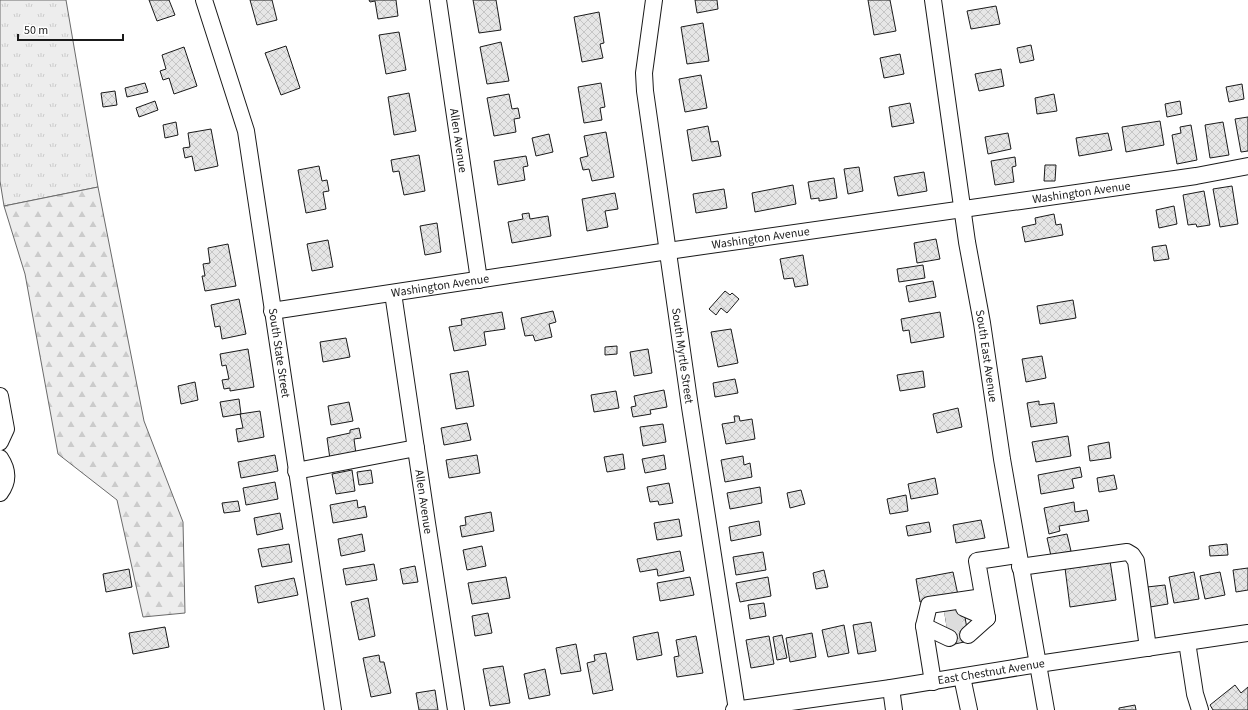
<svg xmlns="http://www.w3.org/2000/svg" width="1248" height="710" viewBox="0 0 1248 710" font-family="'Source Sans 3',sans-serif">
  <defs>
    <pattern id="grass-tufts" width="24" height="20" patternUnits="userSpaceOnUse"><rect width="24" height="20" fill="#ededed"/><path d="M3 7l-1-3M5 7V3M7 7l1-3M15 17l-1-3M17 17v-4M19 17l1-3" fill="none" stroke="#cbcbcb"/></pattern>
    <pattern id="forest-firs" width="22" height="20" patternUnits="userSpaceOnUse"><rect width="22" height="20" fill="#ededed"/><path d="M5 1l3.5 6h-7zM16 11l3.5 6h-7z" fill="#cbcbcb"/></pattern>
    <pattern id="building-cross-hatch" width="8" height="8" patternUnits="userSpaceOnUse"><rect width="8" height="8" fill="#e6e6e6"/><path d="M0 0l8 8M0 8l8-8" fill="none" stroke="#c5c5c5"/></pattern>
  </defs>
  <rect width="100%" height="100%" fill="#fff"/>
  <!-- grass -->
  <path fill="url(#grass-tufts)" stroke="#6a6a6a" d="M0 0H66L98 187 4 206 0 181Z"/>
  <!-- forest -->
  <path fill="url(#forest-firs)" stroke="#6a6a6a" d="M98 187 144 421 183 522 185 613 143 617 117 500 58 454 25 274 4 206Z"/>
  <!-- building -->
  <path fill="url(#building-cross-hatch)" stroke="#1a1a1a" d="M149 0H169L175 15 157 21Z
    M250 0H272L277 20 257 25Z
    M369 0H396L398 16 378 19 375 1 370 2Z
    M473 0H496L501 30 479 33Z
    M695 0H717L718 9 697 13Z
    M868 0H890L896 31 874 35Z
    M996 6 1000 24 971 29 967 11Z
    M599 12 604 43 600 44 603 58 582 62 574 17Z
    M703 23 709 61 687 64 681 27Z
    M399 32 406 70 386 74 379 35Z
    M501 42 509 81 487 84 480 47Z
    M1031 45 1034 60 1020 63 1017 48Z
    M286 46 300 88 281 95 265 53Z
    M184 47 197 86 174 94 169 78 163 80 160 71 166 69 162 55Z
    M900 54 904 74 884 78 880 58Z
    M1001 69 1004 86 979 91 975 74Z
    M701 75 707 108 685 112 679 79Z
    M145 83 148 92 127 97 125 88Z
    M601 83 605 107 600 108 602 120 584 123 578 87Z
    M1242 84 1244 99 1229 102 1226 87Z
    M115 91 117 105 103 107 101 93Z
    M409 93 416 131 394 135 388 97Z
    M509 94 512 109 518 108 520 118 514 119 516 132 494 136 487 98Z
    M1054 94 1057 111 1037 114 1035 98Z
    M155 101 158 110 139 117 136 108Z
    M1180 101 1182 114 1167 117 1165 104Z
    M910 103 914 123 892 127 889 107Z
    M1248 117V151L1241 152 1235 119Z
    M1160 121 1164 145 1126 152 1122 127Z
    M176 122 178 135 165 138 163 125Z
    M1223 122 1229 155 1210 158 1205 125Z
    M1191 125 1197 160 1177 164 1172 135 1181 133 1180 127Z
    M708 126 711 142 718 141 721 156 692 161 687 130Z
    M211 129 218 166 195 171 192 156 185 158 183 148 190 147 188 133Z
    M606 132 614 177 592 181 589 169 583 170 580 158 588 156 584 136Z
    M1008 133 1011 149 988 154 985 137Z
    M1108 133 1112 150 1079 156 1076 138Z
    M549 134 553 152 536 156 532 138Z
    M419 155 425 191 404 195 399 171 393 172 391 160Z
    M526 156 528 166 523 167 525 180 498 185 494 161Z
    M1015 157 1016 166 1012 167 1014 182 995 185 991 161Z
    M1045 165H1056L1055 181H1044Z
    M319 166 322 181 327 180 329 191 323 192 326 209 306 213 298 170Z
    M859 167 863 191 848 194 844 169Z
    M924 172 927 191 898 196 894 177Z
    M834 178 837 198 819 201V198L811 199 808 182Z
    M793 185 796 204 755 212 752 193Z
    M1232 186 1238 224 1220 227 1213 189Z
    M724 189 727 208 696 213 693 194Z
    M1204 191 1210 225 1197 227 1196 224 1188 225 1183 195Z
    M615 193 618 209 605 211 608 227 587 231 582 199Z
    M1174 206 1177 224 1159 228 1156 210Z
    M529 213 530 219 548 216 551 236 512 243 508 222 523 219 522 214Z
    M1054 214 1056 225 1061 224 1063 235 1025 242 1022 227 1036 224 1035 218Z
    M437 223 441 252 425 255 420 226Z
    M936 239 940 259 917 263 914 243Z
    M328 240 333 267 312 271 307 244Z
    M228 244 236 286 205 291 202 276H205L203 264 210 263 208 248Z
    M1166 245 1169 259 1154 261 1152 247Z
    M803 255 808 285 795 287 793 278 784 279 780 259Z
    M923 265 925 278 899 282 897 269Z
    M933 281 936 297 909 302 906 286Z
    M725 291 730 295 732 293 739 299 727 313 721 308 716 315 709 309Z
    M239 299 246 334 222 339 220 326 215 327 211 305Z
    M1073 300 1076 318 1040 324 1037 306Z
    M553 311 556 322 549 324 552 337 535 341 533 335 525 336 521 318Z
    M502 312 505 329 484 332 486 345 454 351 449 327 462 325 461 319Z
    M940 312 944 337 911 343 909 330 903 331 901 319Z
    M731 329 738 363 718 367 711 332Z
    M346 338 350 357 323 362 320 342Z
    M617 346V354L605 355V347Z
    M248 349 254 387 230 391V388L224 389 222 380 229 379 226 365 222 366 220 354Z
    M648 349 652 373 634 376 630 352Z
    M1042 356 1046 378 1026 382 1022 359Z
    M468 371 474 406 456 409 450 374Z
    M923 371 925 387 900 391 897 375Z
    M735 379 738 393 715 397 713 383Z
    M195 382 198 400 181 404 178 386Z
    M664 390 667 407 650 410 651 414 633 417 631 407 636 406 634 396Z
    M616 391 619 408 594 412 591 395Z
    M239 399 241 414 223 417 220 402Z
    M1039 401V405L1054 403 1057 423 1031 427 1027 403Z
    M349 402 353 421 331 425 328 406Z
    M958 408 962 427 937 433 933 414Z
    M260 411 264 437 238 442 236 429 243 428 240 414Z
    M734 416H739L740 421 752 419 755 439 726 444 722 424 735 422Z
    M467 423 471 440 444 445 441 428Z
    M663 424 666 442 643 446 640 427Z
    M359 428 361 438 354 439 356 454 330 459 327 438 350 433V430Z
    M1068 436 1071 456 1036 462 1032 442Z
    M1109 442 1111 458 1090 461 1088 446Z
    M623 454 625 469 607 472 604 457Z
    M275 455 278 471 241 478 238 462Z
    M477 455 480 473 449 478 446 460Z
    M664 455 666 469 645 473 642 459Z
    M743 456 744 465 750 463 752 477 725 482 721 460Z
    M1080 467 1082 477 1072 479 1074 488 1041 494 1038 475Z
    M352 470 355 491 336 494 332 474Z
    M371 470 373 483 359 485 357 472Z
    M1114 475 1117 489 1099 492 1097 478Z
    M935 478 938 494 911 499 908 484Z
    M275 482 278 499 246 505 243 488Z
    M669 483 673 503 659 505 658 501 650 502 647 487Z
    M760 487 762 503 730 509 727 493Z
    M801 490 805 504 790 508 787 493Z
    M906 495 908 511 890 514 887 499Z
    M357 500 358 508 365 506 367 517 333 523 330 505Z
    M238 501 240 511 224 513 222 503Z
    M1074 502 1075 512 1087 510 1089 521 1059 526 1060 531 1049 534 1044 508Z
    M491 512 494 531 462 537 460 526 466 525 465 517Z
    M280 513 283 529 257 535 254 518Z
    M679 519 682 536 657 540 654 523Z
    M981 520 985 538 956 543 953 525Z
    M759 521 761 535 731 541 729 527Z
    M929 522 931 532 908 536 906 526Z
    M362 534 365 551 341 556 338 539Z
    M1067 534 1071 551 1051 556 1047 538Z
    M289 544 292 562 262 567 258 549Z
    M1227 544 1228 555 1210 556 1209 546Z
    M482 546 486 566 467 570 463 550Z
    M680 551 684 571 658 576 657 569 640 572 637 559Z
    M763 552 766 570 736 575 733 557Z
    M1110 561 1116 600 1070 607 1065 568Z
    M374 564 377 580 346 585 343 569Z
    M415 566 418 582 403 584 400 569Z
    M1248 568V590L1236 592 1233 570Z
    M129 569 132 587 106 592 103 574Z
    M824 570 828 587 816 589 813 573Z
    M953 572 958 595 920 602 916 579Z
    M1194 572 1199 599 1174 603 1169 577Z
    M1220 572 1225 595 1205 599 1200 576Z
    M506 577 510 598 472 604 468 583Z
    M690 577 694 595 660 601 657 583Z
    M768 577 771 596 740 602 736 583Z
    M294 578 298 595 258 603 255 586Z
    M1165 585 1168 604 1150 607 1147 587Z
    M368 598 375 636 359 640 351 602Z
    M764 603 766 616 750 619 748 605Z
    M963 605 969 641 950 645 944 608Z
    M488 613 492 633 475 636 472 616Z
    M871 622 876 651 858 654 853 625Z
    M844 625 849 653 828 657 822 630Z
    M165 627 169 647 133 654 129 633Z
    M658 632 662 655 637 660 633 637Z
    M812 633 816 657 790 662 786 638Z
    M782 635 787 658 777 660 773 637Z
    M696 636 703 673 677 677 674 657 679 656 676 640Z
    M769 636 774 664 751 668 746 640Z
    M576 644 581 671 561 674 556 648Z
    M606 653 613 690 593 694 587 663 595 661 594 655Z
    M379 655 380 662H384L391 693 371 697 363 658Z
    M503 666 510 703 490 706 483 669Z
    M545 669 550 695 529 699 524 674Z
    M1235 685 1241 693 1248 687V710H1213L1210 705Z
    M435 690 438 710H419L416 693Z
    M1135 705 1136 710H1119V708Z"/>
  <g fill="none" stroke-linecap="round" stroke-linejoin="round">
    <!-- minor-tunnel -->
    <path stroke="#ddd" stroke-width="16" stroke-dasharray="16 8" stroke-linecap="butt" d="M944 612 964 608
      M946 623 965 621"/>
    <defs>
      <g id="minor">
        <path id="s1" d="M204 0 246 131 333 710"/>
        <path id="s2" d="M438 0 479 280"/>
        <path id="s3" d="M654 0 644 73 645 91 690 407 737 710"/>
        <path id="s4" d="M933 0 967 242 982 323 1002 459 1046 710"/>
        <path id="s5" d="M393 293 427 523 456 710"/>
        <path id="s6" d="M272 311 668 251 1196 176 1248 166"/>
        <path d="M0 396 6 429 0 442"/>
        <path d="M0 458C8 470 9 481 0 493"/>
        <path d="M296 471 416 448"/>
        <path d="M1020 567 1127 552 1132 555 1136 561 1148 648"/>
        <path d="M964 608 987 618"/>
        <path d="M987 618 977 561 1018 555"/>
        <path d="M924 626 949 638"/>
        <path d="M968 635 987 618"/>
        <path d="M1187 642 1195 694 1200 710"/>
        <path d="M962 677 969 710"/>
        <path d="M933 682 924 626 929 605 983 597"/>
        <path d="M891 688 894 710"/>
        <path id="s7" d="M734 710 891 688 1038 664 1248 633"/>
      </g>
    </defs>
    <!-- minor casing -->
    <use href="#minor" stroke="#1a1a1a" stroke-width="18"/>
    <!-- minor -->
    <use href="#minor" stroke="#fff" stroke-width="16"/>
  </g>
  <g text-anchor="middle" stroke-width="3" stroke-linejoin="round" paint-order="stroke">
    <!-- street labels -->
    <g font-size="12" fill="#1a1a1a" stroke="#fff">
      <text dy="4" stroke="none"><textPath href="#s2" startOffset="142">Allen Avenue</textPath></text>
      <text dy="4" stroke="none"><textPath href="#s6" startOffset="818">Washington Avenue</textPath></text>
      <text dy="4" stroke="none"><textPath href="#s6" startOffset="494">Washington Avenue</textPath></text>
      <text dy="4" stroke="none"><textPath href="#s6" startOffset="170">Washington Avenue</textPath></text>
      <text dy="4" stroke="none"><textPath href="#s1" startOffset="362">South State Street</textPath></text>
      <text dy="4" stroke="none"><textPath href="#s3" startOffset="359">South Myrtle Street</textPath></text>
      <text dy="4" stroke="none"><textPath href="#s4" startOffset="360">South East Avenue</textPath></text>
      <text dy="4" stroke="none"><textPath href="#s5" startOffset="211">Allen Avenue</textPath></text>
      <text dy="4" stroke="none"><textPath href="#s7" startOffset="260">East Chestnut Avenue</textPath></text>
    </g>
  </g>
  <!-- scale -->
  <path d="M18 34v6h105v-6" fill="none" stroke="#1a1a1a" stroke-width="2"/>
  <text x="24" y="34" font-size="12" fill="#1a1a1a" stroke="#ffffff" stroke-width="3" paint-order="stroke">50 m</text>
</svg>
